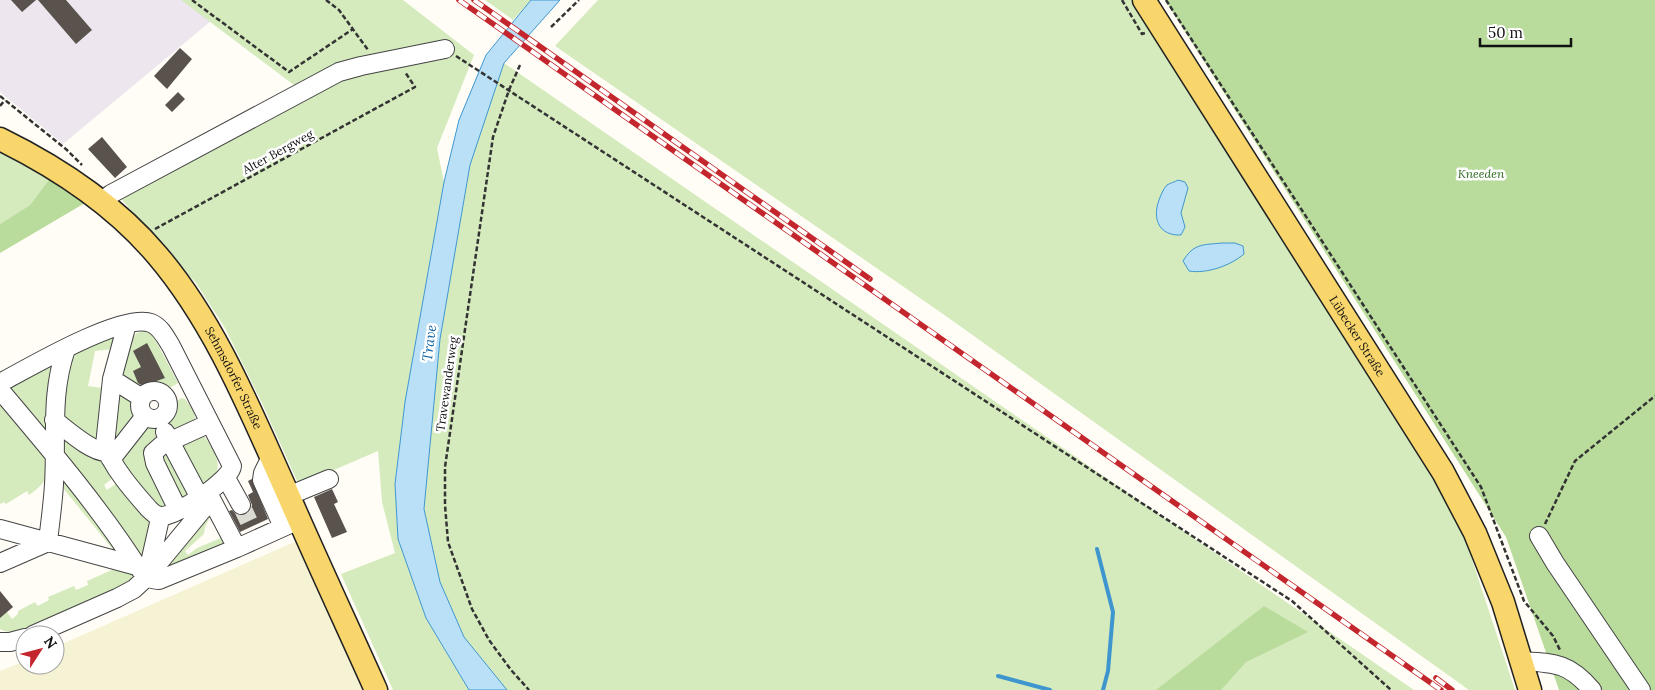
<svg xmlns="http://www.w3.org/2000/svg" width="1655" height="690" viewBox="0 0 1655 690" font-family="Lora,serif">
  <rect width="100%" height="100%" fill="#fffdf5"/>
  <!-- industrial -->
  <path fill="#eee6ef" d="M0 0H181L211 21 63 144 0 92Z"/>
  <!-- farmland -->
  <path fill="#f6f3d4" d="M299 540 365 690H0V671L25 661V665H55V647Z"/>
  <!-- green -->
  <path fill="#d5ebbd" d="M181 0H403L474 55 437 148 444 182 405 402 395 484 426 618 469 690H393L341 574 395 553 382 502 378 451 299 485 262 403 225 328 196 283 150 233 118 195 306 94Z
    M485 0H531L513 20Z
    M598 0H1131L1459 520 1515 690H1469L943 314 555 46Z
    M504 63 1414 690H507L464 637 440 582 424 509 440 339 470 165Z
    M0 147 51 177 30 205 0 224Z
    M145 331 150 333 155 339 178 383 166 390 151 387 142 391 132 386 120 373 130 341 137 333Z
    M110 335 118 340 114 349 95 351 88 386 102 388 99 445 67 424 59 410 71 355Z
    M53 361 48 442 5 392 16 378Z
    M118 392 135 402 138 412 115 443 110 438Z
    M0 394 48 455C46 478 49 481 29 495L27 491 6 504 4 502 0 504Z
    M181 398 185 399 194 411 195 419 179 428H173L169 423 176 402Z
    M149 425 154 426 158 430 168 508 158 509 120 460Z
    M60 433 105 462 113 478 104 485 107 490 117 483 135 507 139 505 151 521 142 560 65 463Z
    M203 434C209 444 224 462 215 474 213 478 206 480 202 483L181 446Z
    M167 453 188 490 189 497 182 500 160 457 162 454Z
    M68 480 118 552H115L63 488V483Z
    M208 511 212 513 205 527 204 534 185 551 188 555 197 548 223 537 227 544 163 572 162 568Z
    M114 569C121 569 130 570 134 577 124 589 28 632 11 632 7 632 3 631 0 629V611L3 615 7 612 12 619 18 614V611L35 602 38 606 49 600 48 597 74 586 76 590 88 585 87 581Z"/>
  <!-- forest -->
  <path fill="#b9dc9c" d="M1165 0H1655V690H1559L1506 537Z
    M51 177 85 203 0 253V224L30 205Z
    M1264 606 1308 632 1246 662 1221 690H1156Z"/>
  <!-- water -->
  <path fill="#b9e0f7" stroke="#3f96cf" d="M531 0H560L504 63 470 165 440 339 424 509 440 582 464 637 507 690H469L426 618 398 539 395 484 405 402 444 182 459 120 486 55Z
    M1178 180 1185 182 1188 188 1181 213 1185 227 1181 235C1159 236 1152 219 1159 200 1161 195 1163 189 1167 185 1170 183 1175 182 1178 180Z
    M1222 243H1235L1243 246 1244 254C1230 266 1206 274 1189 271L1183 261C1194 243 1203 245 1222 243Z"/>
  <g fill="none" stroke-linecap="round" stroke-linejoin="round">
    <!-- stream -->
    <path stroke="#3f96cf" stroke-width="4" d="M1097 549 1113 612 1108 671 1103 690
      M998 676 1050 690"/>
  </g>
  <!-- building -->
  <path fill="#5a524d" d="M11 0H36L22 12Z
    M38 0H66L92 30 76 44Z
    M180 48 192 59 167 89 154 76Z
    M178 92 185 99 172 112 165 105Z
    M102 137 127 167 115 178 88 149Z
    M147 343 165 378 143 386 138 383 133 371 141 367 133 351Z
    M252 479 268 519 240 532 229 511 232 510 236 514 241 516 250 511 252 505 248 495 253 492 248 481Z
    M332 489 338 502 334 504 347 532 332 538 314 497Z
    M0 591 13 607 0 618Z"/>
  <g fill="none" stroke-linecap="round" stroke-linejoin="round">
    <!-- minor-tunnel -->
    <path stroke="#dbdad3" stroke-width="18" stroke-dasharray="18 9" stroke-linecap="butt" d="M241 505 251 526"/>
    <defs>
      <path id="minor" d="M102 201 111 194 339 72 361 66 445 49
        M112 379 142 398
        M0 383C28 368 123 312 151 323 161 327 166 338 171 346L232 466C231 480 176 516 162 516 156 516 153 513 149 509 134 492 111 466 105 445L112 379 127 324
        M0 390C48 447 97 504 137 566
        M140 405a14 14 0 1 1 28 0a14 14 0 1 1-28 0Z
        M54 420C66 429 92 453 107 452
        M165 432 200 498
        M271 457 263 473 262 480 283 527
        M110 458 116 453 145 416
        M226 478 241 505
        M208 493 237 548
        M288 496 329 479
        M178 510 155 463 153 453 162 445 210 423
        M0 529 137 566C144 574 149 580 159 580L237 548 299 520
        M1539 536 1555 563 1641 690
        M0 563 48 542C50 523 53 503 54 484 57 437 50 395 66 349
        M147 576 159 523
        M33 635 117 598 134 589 147 577 204 508 208 493
        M0 642H10L25 638
        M1522 661C1555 663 1569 663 1592 690"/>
      <g id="major">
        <path id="s1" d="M1144 0 1443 472 1475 533 1503 602 1530 690"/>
        <path id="s2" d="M0 139C59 168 114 204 157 255 215 323 250 410 286 490 315 557 346 623 376 690"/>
      </g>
    </defs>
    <!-- minor casing -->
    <use href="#minor" stroke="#444" stroke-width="20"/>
    <!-- major casing -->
    <use href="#major" stroke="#222" stroke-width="25"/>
    <!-- path -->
    <path stroke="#333" stroke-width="2.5" stroke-dasharray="5 2.5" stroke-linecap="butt" d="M192 0 289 72 353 29
      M326 0 339 10 368 50
      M1122 0 1142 34 1145 33
      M1166 0 1481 487 1524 601 1553 636 1560 650
      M551 27 579 0
      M456 56 1292 601 1391 690
      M520 65 509 90 493 137 445 467V505L448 542 472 609 489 640 511 670 529 690
      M0 96 67 150 82 165
      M0 106 5 100
      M155 229 415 87 405 72
      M1545 524 1575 461 1655 396"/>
    <!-- minor -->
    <use href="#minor" stroke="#fff" stroke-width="18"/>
    <!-- major -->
    <use href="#major" stroke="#f9d66b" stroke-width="22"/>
    <defs>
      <path id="rail" d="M459 0 1441 690
        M474 0 870 279
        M1436 678 1452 690"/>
    </defs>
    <!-- rail casing -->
    <use href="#rail" stroke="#c4262e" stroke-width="5.5"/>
    <!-- rail -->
    <use href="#rail" stroke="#fff" stroke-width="4" stroke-dasharray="11" stroke-linecap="butt"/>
  </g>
  <g text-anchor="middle" stroke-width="5" stroke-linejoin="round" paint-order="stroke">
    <!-- street labels -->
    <g font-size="12" fill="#111" stroke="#fff">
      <text transform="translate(278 152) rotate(-29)" y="4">Alter Bergweg</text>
      <text dy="4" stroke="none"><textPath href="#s1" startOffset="398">Lübecker Straße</textPath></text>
      <text dy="4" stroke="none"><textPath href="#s2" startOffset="342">Sehmsdorfer Straße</textPath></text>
      <text transform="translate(447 384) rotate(-82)" y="4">Travewanderweg</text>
    </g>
    <!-- park labels -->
    <g font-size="12" font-style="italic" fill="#2f6b1f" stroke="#fff">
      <text x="1481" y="178">Kneeden</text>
    </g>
    <!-- water labels -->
    <g font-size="14" font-style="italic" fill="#1768a6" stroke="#fff">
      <text transform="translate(429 343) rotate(-83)" y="5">Trave</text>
    </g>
  </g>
  <!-- north arrow -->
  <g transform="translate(40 650) rotate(54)"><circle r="24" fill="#ffffff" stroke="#a0a0a0"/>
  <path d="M0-4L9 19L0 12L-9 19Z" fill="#c4262e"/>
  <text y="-8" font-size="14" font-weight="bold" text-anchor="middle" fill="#111111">N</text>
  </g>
  <!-- scale -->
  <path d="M1480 38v8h91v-8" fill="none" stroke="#111111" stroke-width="2.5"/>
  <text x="1488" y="38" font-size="15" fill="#111111" stroke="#ffffff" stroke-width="4" paint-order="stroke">50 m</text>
</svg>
